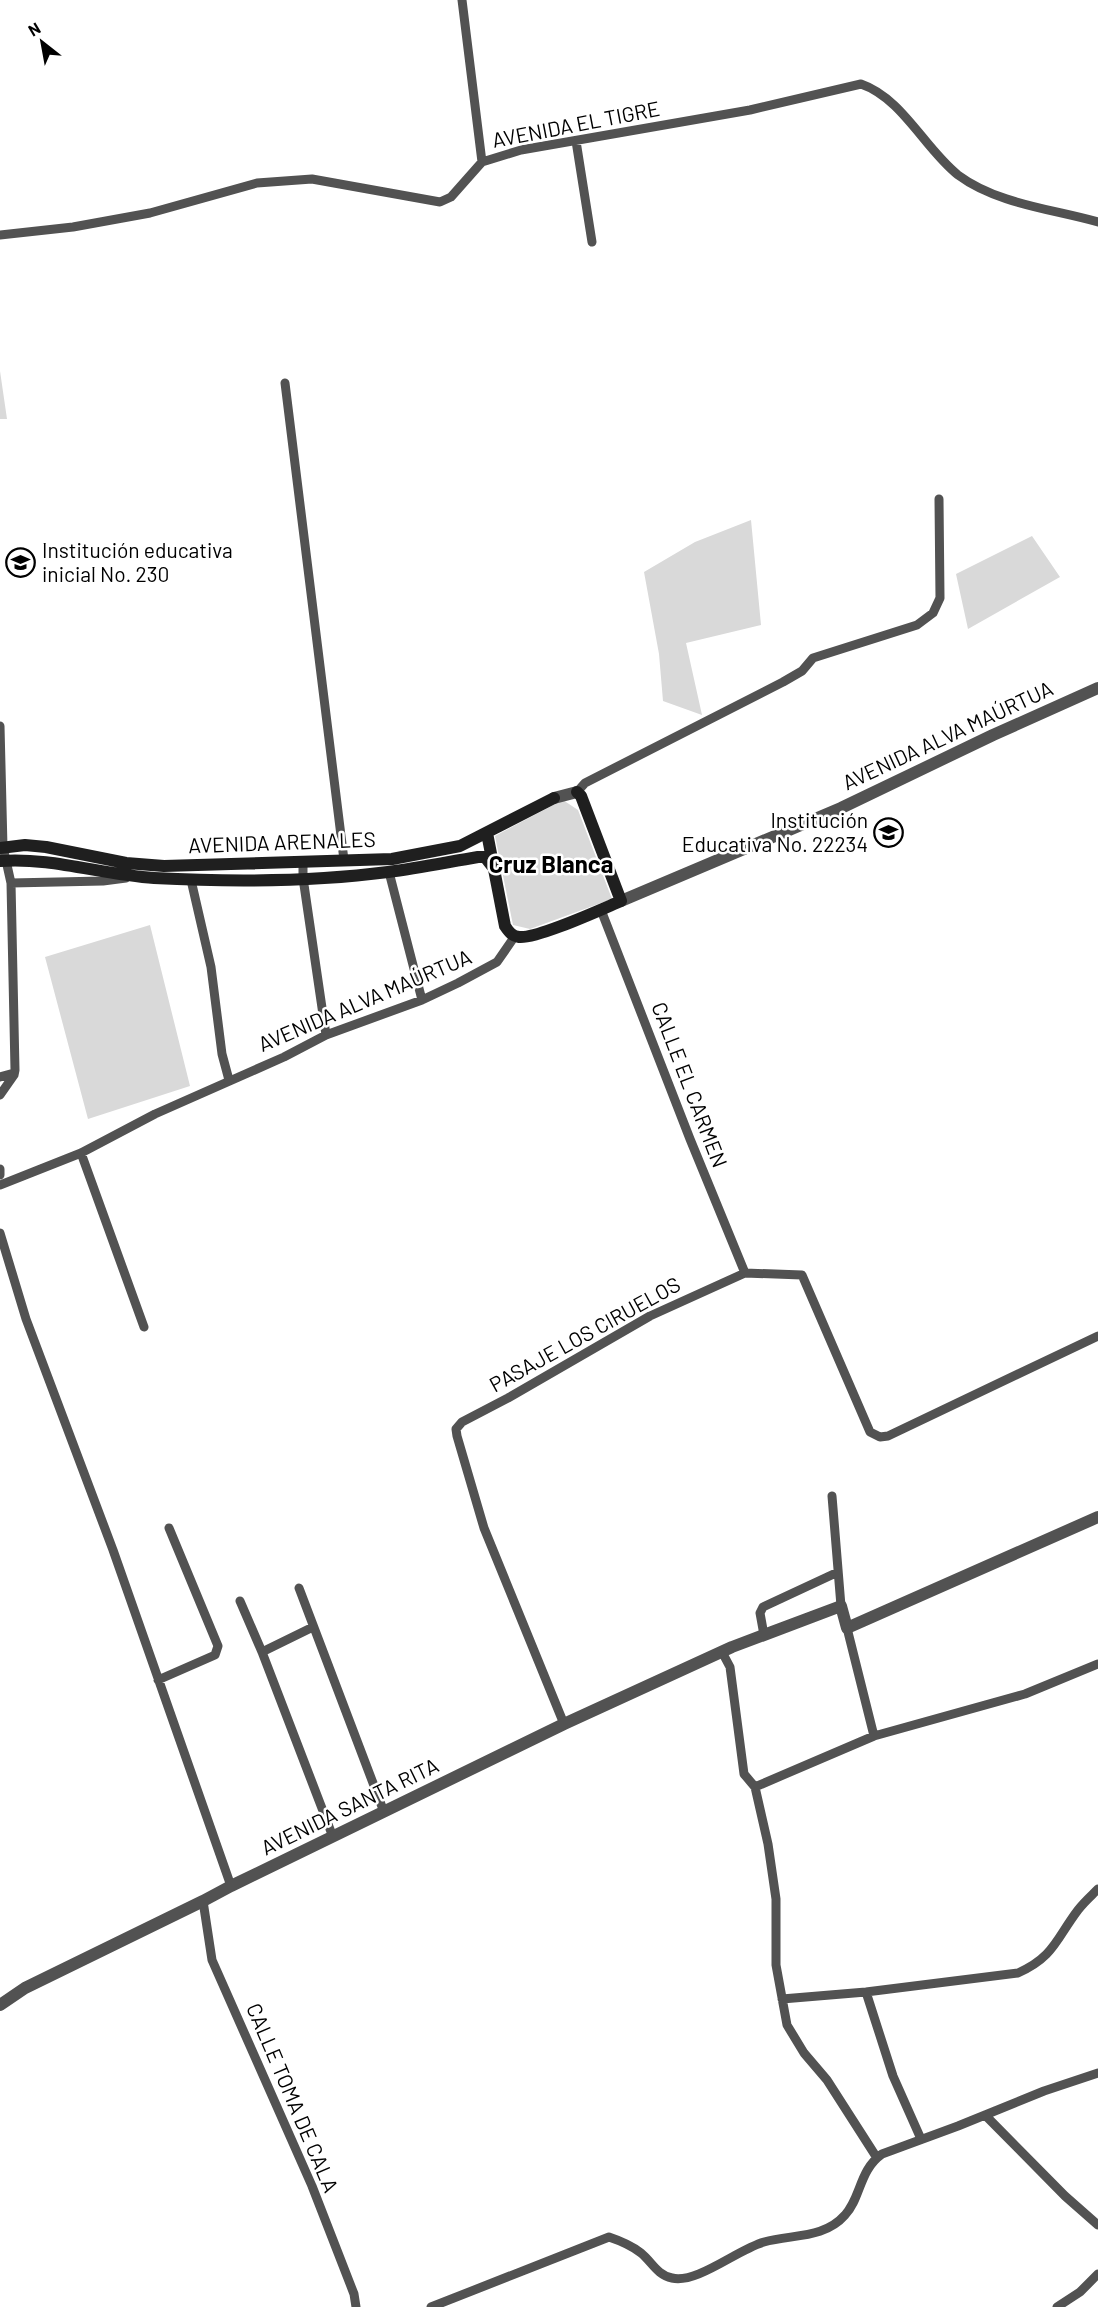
<svg xmlns="http://www.w3.org/2000/svg" width="1098" height="2307" viewBox="0 0 1098 2307" font-family="Barlow,sans-serif">
  <rect width="100%" height="100%" fill="#fff"/>
  <!-- green -->
  <path fill="#d9d9d9" d="M0 371 7 419H0Z
    M751 520 761 625 686 643 702 715 663 701 659 654 644 572 695 542Z
    M1032 536 1060 577 968 629 956 574Z
    M563 800 578 810 612 899 530 929 513 925 495 836Z
    M150 925 190 1086 88 1119 45 957Z"/>
  <g fill="none" stroke-linecap="round" stroke-linejoin="round">
    <!-- minor -->
    <path stroke="#525252" stroke-width="9" d="M462 0 482 162
      M576 141 592 242
      M0 235 73 227 150 213 257 183 312 179 440 202 451 197 482 162 521 150 750 110 861 84C902 98 925 149 958 175 997 204 1052 209 1098 222
      M285 383 344 860
      M0 726 3 847 11 883 15 1070 14 1075 0 1095
      M577 792 585 783 783 682 802 671 813 658 917 625 933 613 940 598 939 499
      M303 862V878L326 1035
      M389 872 422 1000
      M191 880 211 967 222 1054 229 1080
      M11 883 103 881 126 878
      M601 910 690 1139 745 1273
      M0 1077 14 1073
      M81 1153 144 1327
      M0 1169V1175
      M0 1185 81 1153 155 1114 284 1057 326 1035 422 1000 458 983 497 962 515 936
      M0 1233 26 1319 113 1550 231 1886
      M832 1496 841 1606
      M299 1588 384 1812
      M240 1601 262 1652 333 1837
      M847 1628 874 1736
      M764 1635 760 1613 763 1607 838 1572
      M262 1652 313 1627
      M722 1652 730 1667 744 1774 755 1787 768 1844 776 1899V1965L787 2025 804 2053 827 2080 877 2158
      M158 1680 215 1655 218 1646 169 1528
      M564 1724 484 1528 457 1436 456 1429 462 1422 508 1398 650 1316 745 1273 802 1275 870 1432 880 1437 888 1436 1098 1336
      M755 1787 874 1736 1025 1694 1098 1664
      M203 1901 212 1960 312 2186 354 2294 356 2307
      M866 1992 893 2076 921 2139
      M782 1999 866 1992 1018 1973C1054 1957 1056 1939 1078 1910 1084 1902 1091 1896 1098 1889
      M985 2115 1065 2196 1098 2225
      M431 2307 609 2237C621 2241 631 2245 641 2253 652 2262 657 2275 672 2278 697 2284 738 2249 764 2242 792 2234 824 2239 845 2215 861 2198 859 2170 882 2154L958 2126 1044 2091 1098 2073
      M1057 2307 1080 2292 1098 2274"/>
    <!-- tertiary -->
    <path stroke="#525252" stroke-width="12" d="M554 798 577 792
      M621 901 841 808 993 735 1098 688
      M0 2005 25 1988 203 1901 231 1886 564 1724 732 1647 841 1606 847 1628 1098 1517"/>
    <!-- secondary -->
    <path stroke="#1f1f1f" stroke-width="12" d="M487 833 505 926C509 932 512 936 519 937 537 939 602 909 621 901L581 796 577 792
      M0 848 25 845 46 847 126 863 164 866 392 859 460 846 554 798
      M0 861C51 857 103 875 154 878 231 882 311 882 388 872 418 868 448 862 478 857H485L492 866"/>
  </g>
  <!-- icons -->
  <defs>
    <symbol id="school-ring" viewBox="-11 -11 22 22"><circle r="9.5" fill="#fff" stroke="#000" stroke-width="1.5"/><path d="M0-5L7-2L0 1L-7-2ZM-4 1L0 2.5L4 1V4Q0 6-4 4Z" fill="#000"/></symbol>
  </defs>
  <g fill-rule="evenodd">
    <use href="#school-ring" x="4" y="546" width="33" height="33"/>
    <use href="#school-ring" x="872" y="816" width="33" height="33"/>
  </g>
  <g text-anchor="middle" stroke-width="5" stroke-linejoin="round" paint-order="stroke">
    <!-- street labels -->
    <g font-size="21" fill="#000" stroke="#fff">
      <text transform="translate(576 125) rotate(-11)" y="7">AVENIDA EL TIGRE</text>
      <text transform="translate(948 736) rotate(-25)" y="7">AVENIDA ALVA MAÚRTUA</text>
      <text transform="translate(282 843) rotate(-2)" y="7">AVENIDA ARENALES</text>
      <text transform="translate(365 1001) rotate(-23)" y="7">AVENIDA ALVA MAÚRTUA</text>
      <text transform="translate(689 1085) rotate(69)" y="7">CALLE EL CARMEN</text>
      <text transform="translate(585 1335) rotate(-29)" y="7">PASAJE LOS CIRUELOS</text>
      <text transform="translate(350 1807) rotate(-26)" y="7">AVENIDA SANTA RITA</text>
      <text transform="translate(292 2098) rotate(67)" y="7">CALLE TOMA DE CALA</text>
    </g>
    <!-- poi labels -->
    <g font-size="21" fill="#000" stroke="#fff" text-anchor="start">
      <text x="42" y="558">Institución educativa<tspan x="42" dy="24">inicial No. 230</tspan></text>
      <text x="868" y="828" text-anchor="end">Institución<tspan x="868" dy="24">Educativa No. 22234</tspan></text>
    </g>
    <!-- quarter labels -->
    <g font-size="24" font-weight="bold" fill="#000" stroke="#fff">
      <text x="551" y="873">Cruz Blanca</text>
    </g>
  </g>
  <!-- north arrow -->
  <g transform="translate(42 42) rotate(329)" stroke="#ffffff" stroke-width="4.5" paint-order="stroke">
  <path d="M0-4.5L10 22L0 15L-10 22Z" fill="#000000"/>
  <text y="-9" font-size="16" font-weight="bold" text-anchor="middle" fill="#000000">N</text>
  </g>
</svg>
